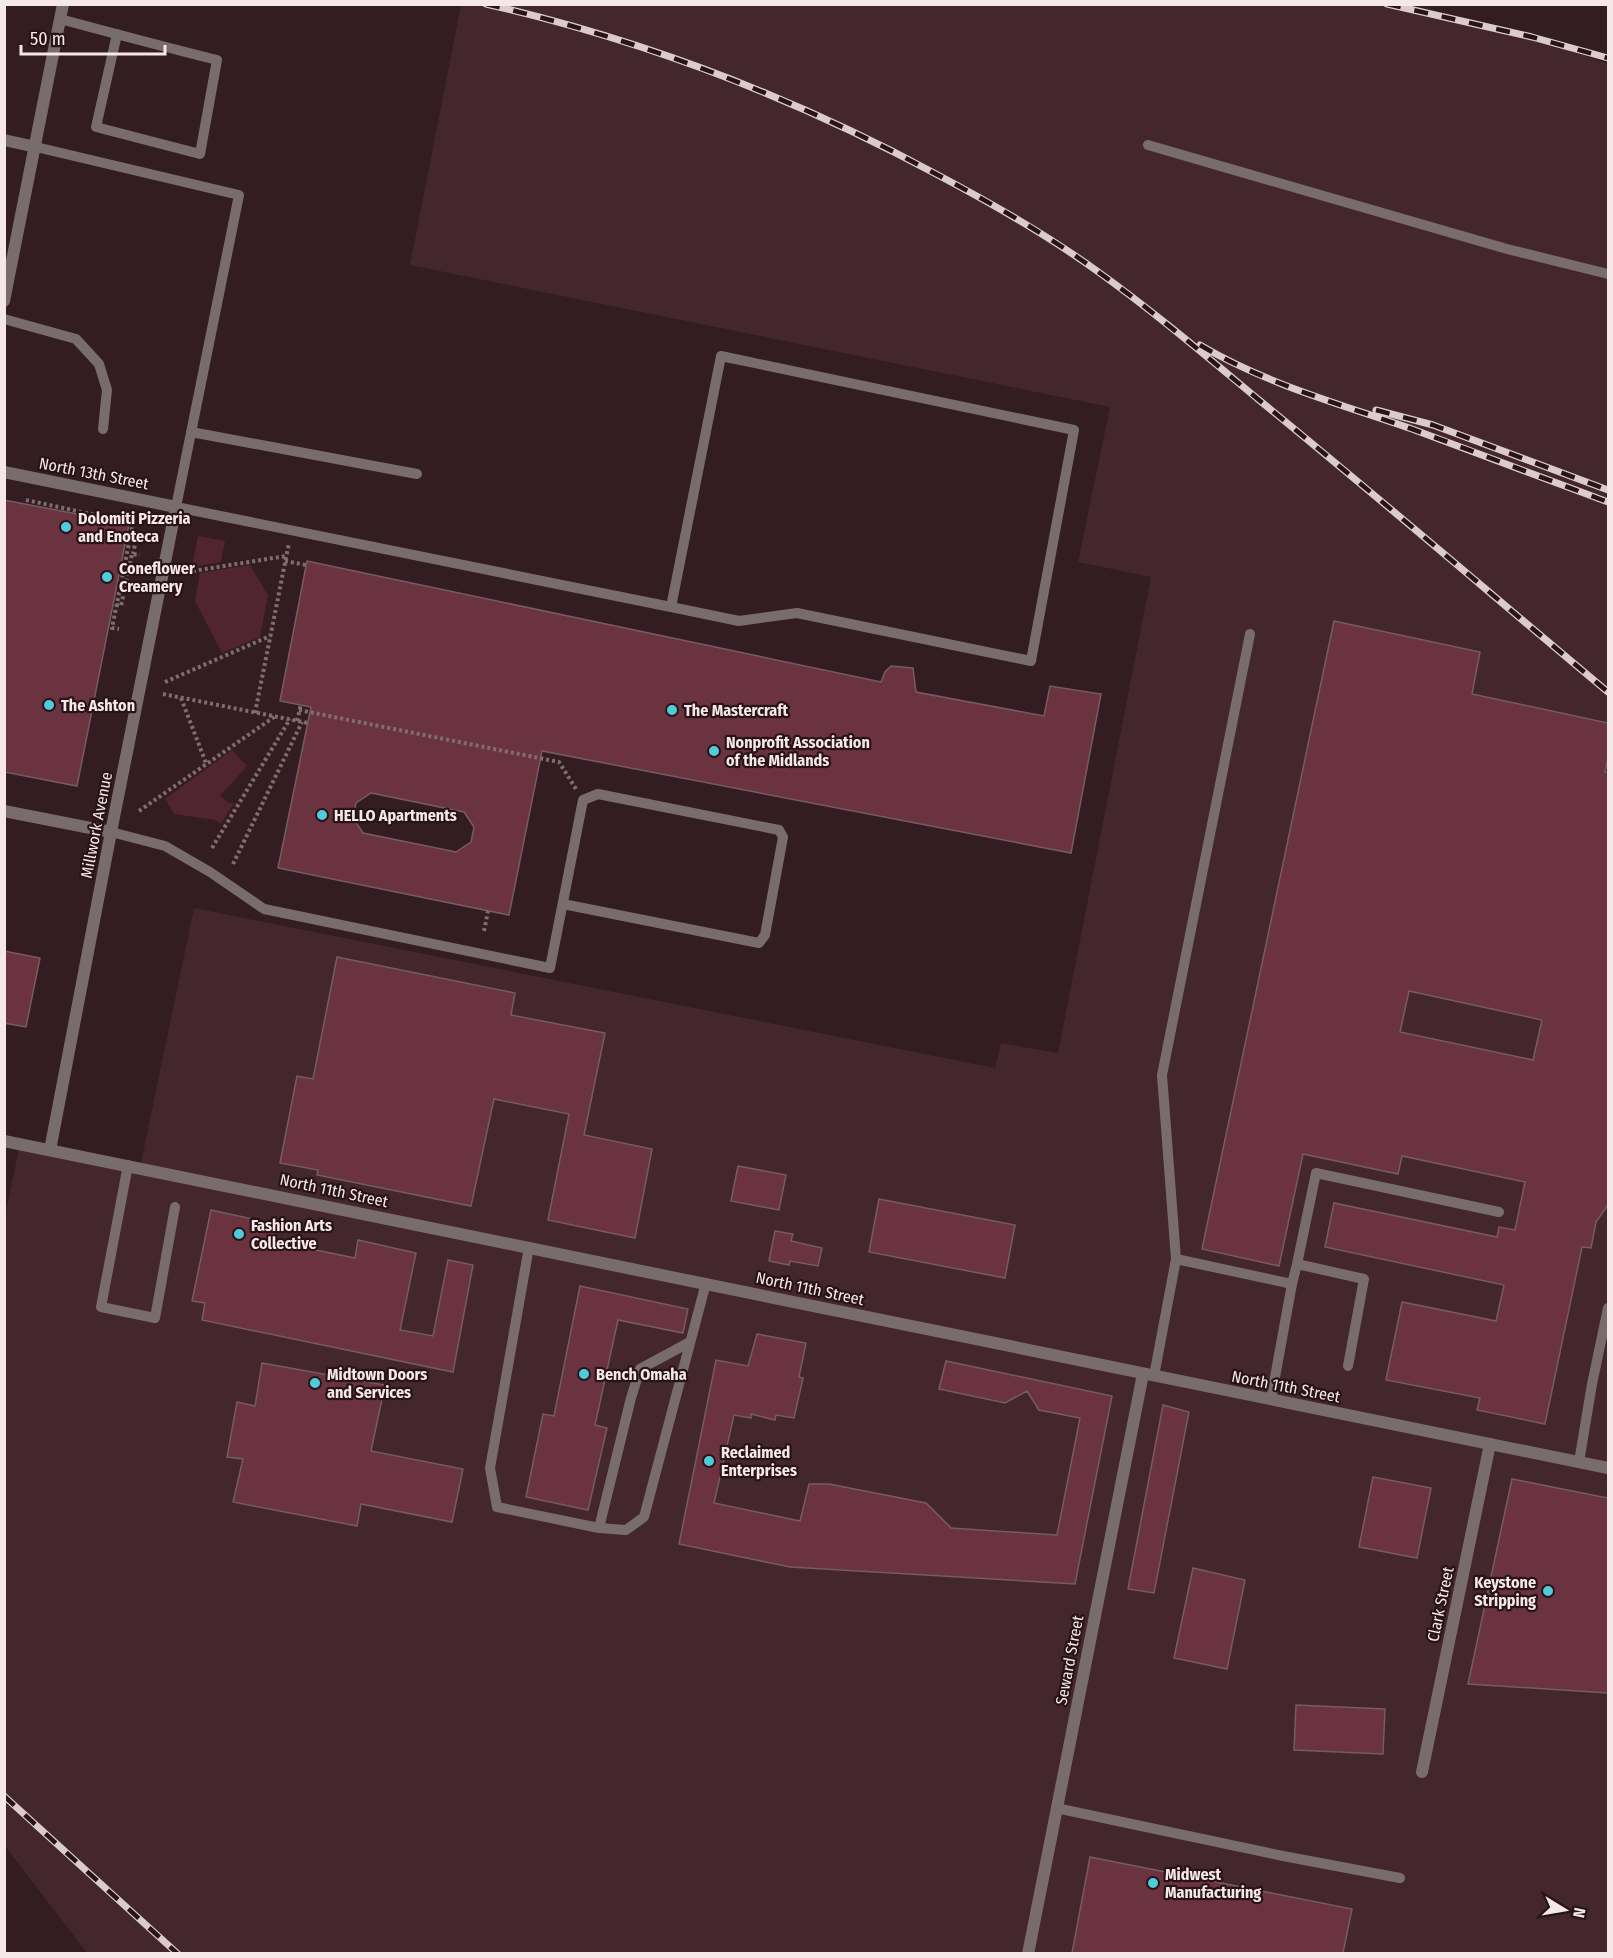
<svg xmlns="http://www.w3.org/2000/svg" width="1613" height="1958" viewBox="0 0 1613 1958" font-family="'Fira Sans Condensed',sans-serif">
  <rect width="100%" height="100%" fill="#331d22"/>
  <!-- built -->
  <path fill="#43272d" d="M1383 4 1532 37 1608 64V1953H87L5 1846 4 1221 20 1144 140 1167 194 908 995 1068 1001 1043 1058 1053 1151 577 1078 562 1110 407 410 265 461 5Z"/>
  <!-- green -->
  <path fill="#51252f" d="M198 536 225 541 221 562 192 567Z
    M250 565 268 595 260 637 222 653 195 601 200 573Z
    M232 750 247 766 220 796 229 803H234L221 824 215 820 174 814 165 799Z"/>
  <!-- building -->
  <path fill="#6b3340" stroke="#755c60" stroke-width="1.5" fill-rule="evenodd" d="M4 500 129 524 77 786 4 772Z
    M307 561 881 682 885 672 891 666 913 668 916 692 1044 716 1050 686 1101 694 1071 853 542 751 509 915 278 868 311 707 280 701ZM371 793 464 812 474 827 471 842 456 852 363 833 353 818 356 803Z
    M1334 621 1480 652 1472 694 1608 723V757L1605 772 1608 773V1205L1596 1222 1591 1248 1582 1247 1545 1424 1477 1410 1480 1398 1386 1380 1402 1302 1496 1321 1504 1285 1325 1247 1334 1203 1497 1237 1499 1227 1515 1230 1525 1182 1402 1156 1398 1174 1303 1154 1279 1266 1202 1249ZM1409 991 1542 1020 1533 1060 1400 1032Z
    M4 951 40 958 26 1027 4 1023Z
    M337 957 515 993 511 1015 605 1033 584 1135 652 1149 635 1238 548 1220 569 1114 494 1099 471 1206 317 1175 318 1170 280 1163 297 1076 313 1079Z
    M738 1166 786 1175 779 1210 731 1201Z
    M879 1199 1015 1225 1005 1278 869 1252Z
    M211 1210 275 1224 272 1241 355 1258 358 1240 416 1253 400 1330 433 1336 448 1260 473 1265 453 1372 202 1320 205 1303 192 1301Z
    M775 1231 793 1234 791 1241 822 1248 818 1266 790 1261 789 1265 769 1261Z
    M580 1286 688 1309 683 1333 618 1320 595 1425 607 1428 588 1510 526 1497 543 1414 554 1416Z
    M757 1334 806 1343 799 1377 803 1378 794 1418 776 1415 775 1420 751 1414V1418L734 1415 714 1503 800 1521 809 1484H829L926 1503 951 1528 1057 1535 1080 1418 1039 1410 1027 1391 1005 1403 939 1389 946 1361 1112 1396 1075 1584 790 1567 679 1544 716 1360 748 1366Z
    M262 1363 385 1385 371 1451 463 1469 452 1522 361 1504 357 1526 233 1502 243 1459 227 1457 237 1402 255 1406Z
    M1163 1405 1189 1412 1154 1593 1128 1589Z
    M1373 1477 1431 1488 1417 1558 1359 1547Z
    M1512 1479 1608 1498V1693L1468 1684Z
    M1193 1568 1245 1580 1227 1669 1174 1658Z
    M1296 1705 1385 1709 1383 1754 1294 1750Z
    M1090 1857 1352 1909 1343 1953H1072Z"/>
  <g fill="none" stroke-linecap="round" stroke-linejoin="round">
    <!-- path -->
    <path stroke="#806d71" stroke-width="4" stroke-dasharray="3 3" stroke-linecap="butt" d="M26 500 133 523 112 628 119 629
      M131 533 137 534 133 554
      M285 561 306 565
      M187 572 286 556
      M116 605 121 606 132 554 140 555
      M165 682 270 636
      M163 694 308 723
      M181 698 206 763
      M299 710 559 762 576 789
      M255 713 289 543
      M297 721 301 704
      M139 811 274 717
      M212 848 290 719
      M233 864 302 722
      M484 931 488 911"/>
    <!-- service -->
    <path stroke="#786c6e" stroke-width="10" d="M60 19C112 33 165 47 217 60L200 154 96 127 117 34
      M1148 145 1507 249 1608 274
      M36 147 239 195 176 507 671 607 739 621 797 613 1031 661 1074 430 721 356 671 607
      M4 319 76 339 99 364 107 390 103 429
      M191 432 417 474
      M111 832 165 846 210 872 264 909 550 968 583 800 598 794 779 830 783 837 765 935 759 943 563 904
      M128 1165 101 1307 155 1318 175 1207
      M529 1247 490 1468 497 1507 599 1528 626 1530 644 1517 706 1283
      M1176 1259 1162 1075 1250 634
      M1297 1264 1316 1173 1499 1212
      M1292 1284 1297 1264 1364 1279 1348 1366
      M1154 1376 1176 1259 1292 1284 1271 1399
      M1579 1462 1592 1384 1608 1308
      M599 1528 631 1398 640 1369 690 1342
      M1056 1808 1283 1856 1400 1878"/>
    <!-- minor -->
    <path stroke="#786c6e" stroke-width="12" d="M4 472 176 507 111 832 50 1150
      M4 811 111 832
      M1422 1772 1490 1444
      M1028 1954 1143 1374"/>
    <!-- tertiary -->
    <path stroke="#786c6e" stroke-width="12" d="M4 140 36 147
      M4 301 63 4
      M4 1141 1608 1468"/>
    <defs>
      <path id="rail" d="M486 4C643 40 795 98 936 174 991 203 1046 234 1097 271 1153 311 1206 356 1259 400 1377 496 1492 595 1608 692
        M1387 4 1532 37 1608 58
        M1200 345C1266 384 1340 404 1412 429 1478 453 1543 478 1608 502
        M1376 410 1433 425 1608 490
        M4 1796 178 1954"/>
    </defs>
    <!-- rail casing -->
    <use href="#rail" stroke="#dbcbcd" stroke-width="7"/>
    <!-- rail -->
    <use href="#rail" stroke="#281418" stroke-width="4.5" stroke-dasharray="14" stroke-linecap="butt"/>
  </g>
  <!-- markers -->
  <g fill="#52cbd9" stroke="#281418" stroke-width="2">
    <circle cx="66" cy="527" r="6"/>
    <circle cx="107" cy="577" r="6"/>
    <circle cx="49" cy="705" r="6"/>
    <circle cx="672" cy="710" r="6"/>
    <circle cx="714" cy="751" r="6"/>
    <circle cx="322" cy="815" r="6"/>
    <circle cx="239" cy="1234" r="6"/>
    <circle cx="584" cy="1374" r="6"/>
    <circle cx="315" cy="1383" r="6"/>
    <circle cx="709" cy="1461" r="6"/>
    <circle cx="1548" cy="1591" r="6"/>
    <circle cx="1153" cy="1883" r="6"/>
  </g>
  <g text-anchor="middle" stroke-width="4.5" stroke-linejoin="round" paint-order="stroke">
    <!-- street labels -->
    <g font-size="16" fill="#f6e7e9" stroke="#281418">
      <text transform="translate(94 473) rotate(11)" y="6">North 13th Street</text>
      <text transform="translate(96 825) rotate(-79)" y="6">Millwork Avenue</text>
      <text transform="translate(334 1190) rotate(12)" y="6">North 11th Street</text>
      <text transform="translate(810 1288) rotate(12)" y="6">North 11th Street</text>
      <text transform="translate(1286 1386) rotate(11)" y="6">North 11th Street</text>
      <text transform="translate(1440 1604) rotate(-78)" y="6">Clark Street</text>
      <text transform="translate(1069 1660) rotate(-79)" y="6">Seward Street</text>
    </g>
    <!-- poi labels -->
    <g font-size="16" font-weight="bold" fill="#f6e7e9" stroke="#281418" text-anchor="start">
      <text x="78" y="524">Dolomiti Pizzeria<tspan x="78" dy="18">and Enoteca</tspan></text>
      <text x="119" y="574">Coneflower<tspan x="119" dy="18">Creamery</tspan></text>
      <text x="61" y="711">The Ashton</text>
      <text x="684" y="716">The Mastercraft</text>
      <text x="726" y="748">Nonprofit Association<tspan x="726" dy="18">of the Midlands</tspan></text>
      <text x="334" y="821">HELLO Apartments</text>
      <text x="251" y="1231">Fashion Arts<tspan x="251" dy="18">Collective</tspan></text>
      <text x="327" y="1380">Midtown Doors<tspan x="327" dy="18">and Services</tspan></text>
      <text x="596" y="1380">Bench Omaha</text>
      <text x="721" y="1458">Reclaimed<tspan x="721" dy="18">Enterprises</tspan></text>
      <text x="1536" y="1588" text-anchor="end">Keystone<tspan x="1536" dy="18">Stripping</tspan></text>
      <text x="1165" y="1880">Midwest<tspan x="1165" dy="18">Manufacturing</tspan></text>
    </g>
  </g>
  <!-- border -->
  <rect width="1613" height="1958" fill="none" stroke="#f6e7e9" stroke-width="12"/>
  <!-- north arrow -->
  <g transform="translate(1565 1910) rotate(101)" stroke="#281418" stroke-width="4.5" paint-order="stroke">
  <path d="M0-4.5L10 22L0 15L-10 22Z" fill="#f6e7e9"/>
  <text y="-9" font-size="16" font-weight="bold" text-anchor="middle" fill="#f6e7e9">N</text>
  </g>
  <!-- scale -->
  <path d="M21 45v9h144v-9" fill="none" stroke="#f6e7e9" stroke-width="3"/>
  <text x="30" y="45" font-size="18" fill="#f6e7e9" stroke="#281418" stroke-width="4.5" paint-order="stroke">50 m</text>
</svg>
